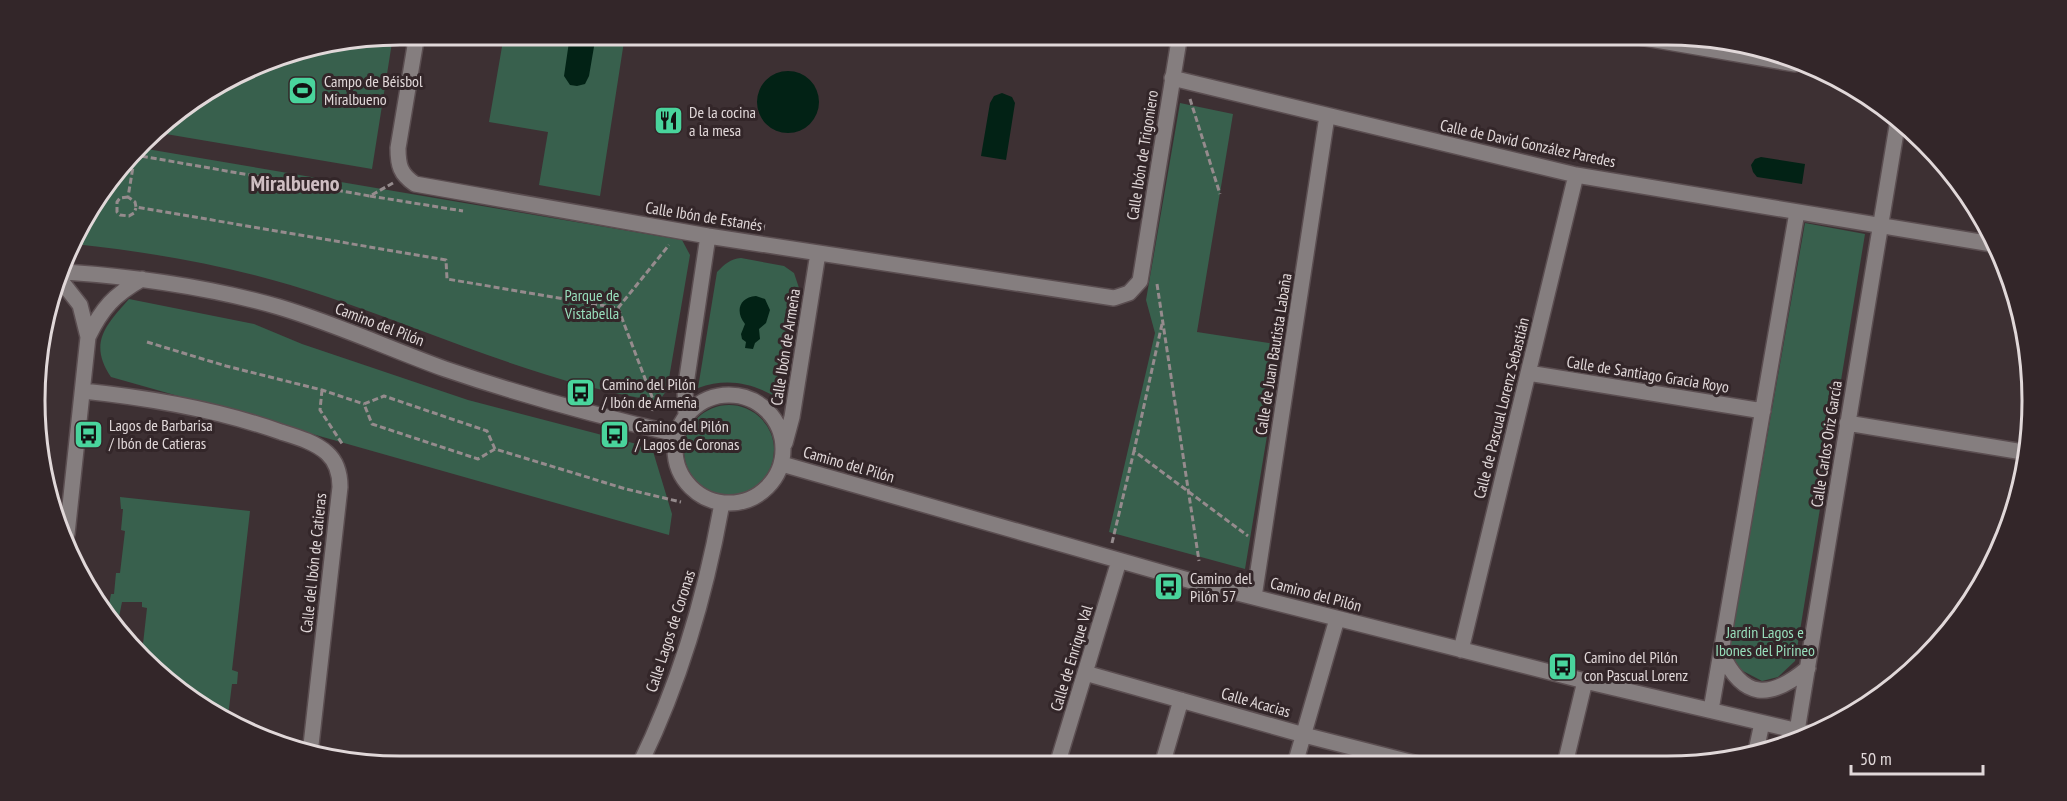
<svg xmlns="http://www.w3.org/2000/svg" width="2067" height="801" viewBox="0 0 2067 801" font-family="'PT Sans Narrow',sans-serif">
  <rect width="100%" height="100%" fill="#3d3033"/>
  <!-- green -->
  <path fill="#38604d" d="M504 35H625L600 196 539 185 548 132 489 122Z
    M393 36 372 169 154 132 159 125 283 54Z
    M1180 103 1233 114 1197 332 1282 345 1245 569 1109 532 1155 333 1146 300Z
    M141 148 682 240 690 255 667 390 659 401C547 385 435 333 328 297 246 269 161 253 74 244L83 218Z
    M1805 223 1865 234 1795 661 1778 677 1762 681 1741 670 1729 652Z
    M741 258 784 266 794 273 799 288 781 400C754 383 728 377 698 388L717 272C725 264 730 259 741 258Z
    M129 299 254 324 302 344 468 400 652 448 672 514 669 535 111 377C88 343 106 325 129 299Z
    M684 450a45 45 0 1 1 90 0a45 45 0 1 1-90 0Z
    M120 497 250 511 232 670 238 672 237 684H232L228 716 178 691 142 653 147 608 142 607V602H122L119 617 107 615 111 594H114L116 573H120L125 531 121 530 123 509H121Z"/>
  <!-- water -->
  <path fill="#022215" d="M570 35H596L589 76 585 84 577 86 570 85 564 76Z
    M757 102a31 31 0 1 1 62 0a31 31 0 1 1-62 0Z
    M1002 93 1012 97 1015 103 1006 160 981 156 990 103 994 96Z
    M1761 157 1805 164 1802 184 1757 177 1753 172 1751 165 1755 159Z
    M756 296 765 299 770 310 766 323 759 329 760 339 755 343 753 349 745 348 746 342 742 339 741 334 745 324C735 312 739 297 756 296Z"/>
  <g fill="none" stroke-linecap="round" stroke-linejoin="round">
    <defs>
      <path id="minor" d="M417 34 398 148C398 165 400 174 415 184L708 236 1114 298 1129 293 1140 281 1180 34
        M1621 34 1795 64
        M1172 78 1576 175 1992 244
        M65 272C138 277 209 287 279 307 336 324 390 349 445 369 521 395 598 416 676 434
        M62 282 80 305 88 337 67 534
        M88 337C102 308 114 295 142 279
        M1528 373 1763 411
        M83 391C151 398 216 409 281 432 297 437 315 442 327 453 337 462 340 474 340 487L310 754
        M675 449a54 54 0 1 1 108 0a54 54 0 1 1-108 0Z
        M686 415 685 391 708 236
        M1847 423 2023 452
        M785 443 792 417 818 253
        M782 464 1202 584 1585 681 1811 734
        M1254 597 1327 116
        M1461 650 1576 175
        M1721 652C1743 700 1770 700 1808 668
        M1085 673 1304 735 1418 764
        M1711 710 1797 212
        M1797 731 1898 120
        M1756 751 1762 723
        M1295 764 1337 619
        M1565 764 1585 681
        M1057 765 1119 561
        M1162 765 1181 700
        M639 766C680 683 706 594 722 503"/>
    </defs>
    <!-- minor casing -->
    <use href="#minor" stroke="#5b4e51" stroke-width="18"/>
    <!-- path -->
    <path stroke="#958b8d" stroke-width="3" stroke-dasharray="6 3" stroke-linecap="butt" d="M1190 99 1220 194
      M393 183 370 196 135 155 128 197 135 202 136 207 446 260 447 279 618 308 669 245
      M370 196 463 211
      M128 197 120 198 117 202V212L120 215 129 216 134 213 136 208
      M763 230 764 223
      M1157 284 1199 561
      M618 308 654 402 652 411
      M1162 324 1134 451 1248 536
      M147 342 226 366 322 390 364 404
      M322 390 320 410 343 445
      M495 449 478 459 372 424 364 404 384 396 487 431 495 449 626 489 681 502
      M1112 543 1134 451"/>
    <!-- minor -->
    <use href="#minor" stroke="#857e7f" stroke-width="15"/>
  </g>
  <!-- icons -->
  <defs>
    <symbol id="stadium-square" viewBox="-11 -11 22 22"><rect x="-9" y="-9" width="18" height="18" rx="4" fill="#49d49c" stroke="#332629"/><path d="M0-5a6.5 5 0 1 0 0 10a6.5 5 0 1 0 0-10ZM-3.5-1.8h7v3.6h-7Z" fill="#111"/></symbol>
    <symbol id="restaurant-square" viewBox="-11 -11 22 22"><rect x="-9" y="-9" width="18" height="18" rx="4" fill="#49d49c" stroke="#332629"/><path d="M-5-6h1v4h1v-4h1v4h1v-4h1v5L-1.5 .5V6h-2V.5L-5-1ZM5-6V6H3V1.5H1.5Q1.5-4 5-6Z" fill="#111"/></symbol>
    <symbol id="bus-square" viewBox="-11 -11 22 22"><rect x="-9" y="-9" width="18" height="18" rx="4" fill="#49d49c" stroke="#332629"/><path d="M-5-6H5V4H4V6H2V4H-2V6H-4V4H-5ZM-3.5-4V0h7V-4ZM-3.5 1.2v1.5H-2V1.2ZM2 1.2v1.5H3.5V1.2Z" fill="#111"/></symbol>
  </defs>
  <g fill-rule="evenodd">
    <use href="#stadium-square" x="286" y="74" width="33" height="33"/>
    <use href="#restaurant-square" x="652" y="104" width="33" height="33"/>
    <use href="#bus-square" x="564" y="376" width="33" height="33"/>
    <use href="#bus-square" x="72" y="418" width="33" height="33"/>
    <use href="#bus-square" x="598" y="418" width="33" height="33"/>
    <use href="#bus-square" x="1152" y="570" width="33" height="33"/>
    <use href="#bus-square" x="1546" y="650" width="33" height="33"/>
  </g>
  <g text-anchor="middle" stroke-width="6" stroke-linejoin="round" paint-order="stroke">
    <!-- poi labels -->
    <g font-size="16" fill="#e1d8d9" stroke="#332629" text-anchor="start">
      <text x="324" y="87">Campo de Béisbol<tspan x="324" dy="18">Miralbueno</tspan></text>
      <text x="689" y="118">De la cocina<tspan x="689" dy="18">a la mesa</tspan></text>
      <text x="602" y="390">Camino del Pilón<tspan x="602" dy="18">/ Ibón de Armeña</tspan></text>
      <text x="109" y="431">Lagos de Barbarisa<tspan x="109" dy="18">/ Ibón de Catieras</tspan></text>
      <text x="635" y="432">Camino del Pilón<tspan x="635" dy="18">/ Lagos de Coronas</tspan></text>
      <text x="1190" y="584">Camino del<tspan x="1190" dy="18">Pilón 57</tspan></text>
      <text x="1584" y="663">Camino del Pilón<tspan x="1584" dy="18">con Pascual Lorenz</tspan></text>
    </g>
    <!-- street labels -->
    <g font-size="16" fill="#e1d8d9" stroke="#332629">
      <text transform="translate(1528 143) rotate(12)" y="6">Calle de David González Paredes</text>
      <text transform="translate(1142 155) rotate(-81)" y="6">Calle Ibón de Trigoniero</text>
      <text transform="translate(704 216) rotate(9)" y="6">Calle Ibón de Estanés</text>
      <text transform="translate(380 324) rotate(21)" y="6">Camino del Pilón</text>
      <text transform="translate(785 347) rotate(-81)" y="6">Calle Ibón de Armeña</text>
      <text transform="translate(1273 354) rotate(-81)" y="6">Calle de Juan Bautista Labaña</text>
      <text transform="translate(1648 374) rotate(9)" y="6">Calle de Santiago Gracia Royo</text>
      <text transform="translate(1501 408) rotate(-76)" y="6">Calle de Pascual Lorenz Sebastián</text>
      <text transform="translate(1826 444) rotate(-81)" y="6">Calle Carlos Oriz García</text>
      <text transform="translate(849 464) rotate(16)" y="6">Camino del Pilón</text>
      <text transform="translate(313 563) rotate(-84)" y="6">Calle del Ibón de Catieras</text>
      <text transform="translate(1316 594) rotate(15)" y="6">Camino del Pilón</text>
      <text transform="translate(670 631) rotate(-72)" y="6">Calle Lagos de Coronas</text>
      <text transform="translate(1071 658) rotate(-73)" y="6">Calle de Enrique Val</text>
      <text transform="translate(1256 702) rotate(16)" y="6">Calle Acacias</text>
    </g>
    <!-- park labels -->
    <g font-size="16" fill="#98dfbc" stroke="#332629">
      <text x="592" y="301">Parque de<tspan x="592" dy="18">Vistabella</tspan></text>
      <text x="1765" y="638">Jardin Lagos e<tspan x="1765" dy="18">Ibones del Pirineo</tspan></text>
    </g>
    <!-- district labels -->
    <g font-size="22" font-weight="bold" fill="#cfbec2" stroke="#332629">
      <text x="295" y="191">Miralbueno</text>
    </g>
  </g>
  <!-- crop -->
  <path d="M0 0H2067V801H0ZM400 45H1667A355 355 0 0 1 2022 400V401A355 355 0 0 1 1667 756H400A355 355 0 0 1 45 401V400A355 355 0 0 1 400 45Z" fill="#332629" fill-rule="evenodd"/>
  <path fill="none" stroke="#e1d8d9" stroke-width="3" d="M400 45H1667A355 355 0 0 1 2022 400V401A355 355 0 0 1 1667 756H400A355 355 0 0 1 45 401V400A355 355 0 0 1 400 45Z"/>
  <!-- scale -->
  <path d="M1851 765v9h132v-9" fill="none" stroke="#e1d8d9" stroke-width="3"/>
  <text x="1860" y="765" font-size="18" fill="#e1d8d9" stroke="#332629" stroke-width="4.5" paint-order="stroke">50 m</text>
</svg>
